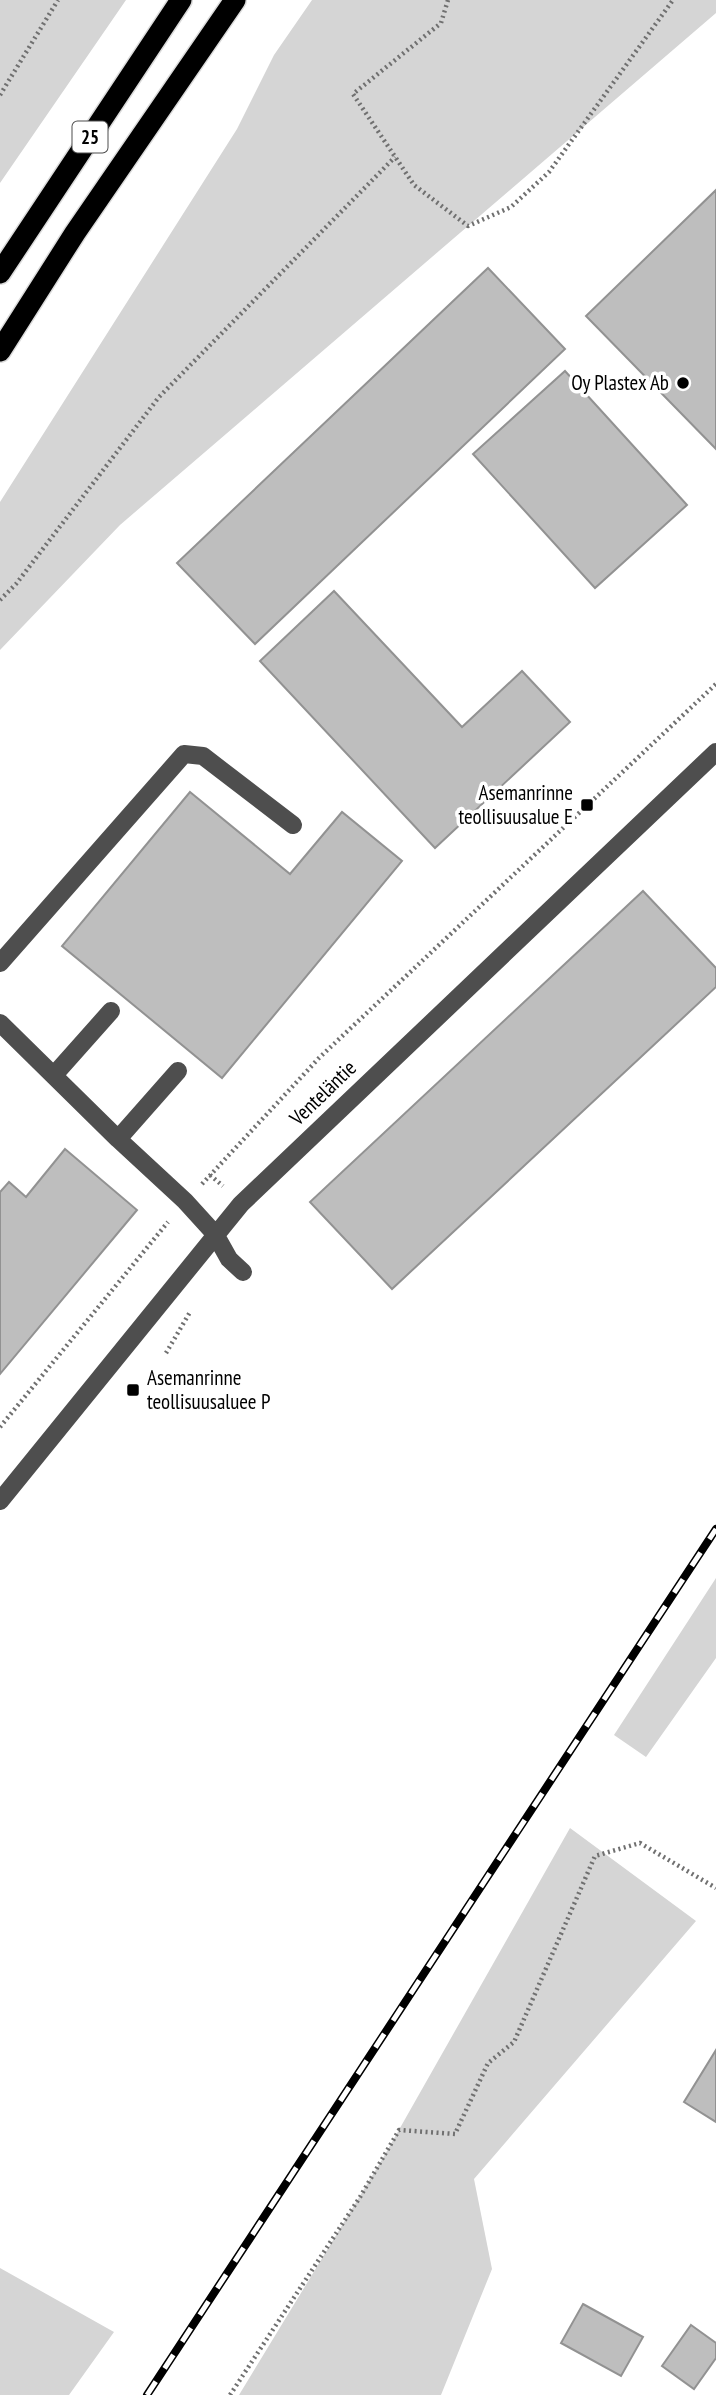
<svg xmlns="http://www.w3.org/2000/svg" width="716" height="2395" viewBox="0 0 716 2395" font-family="'PT Sans Narrow',sans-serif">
  <rect width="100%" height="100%" fill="#fff"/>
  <!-- green -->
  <path fill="#d5d5d5" d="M0 0H126L0 183Z
    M312 0H716V13L120 525 0 650V502L237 129 274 55Z
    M716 1578V1658L646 1757 614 1735Z
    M570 1828 696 1921 474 2179 492 2269 441 2395H239L383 2158Z
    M0 2268 114 2332 69 2395H0Z"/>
  <!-- building -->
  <path fill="#bebebe" stroke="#929292" stroke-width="2" d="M716 190V449L586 316Z
    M488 268 565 349 255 644 177 563Z
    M565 371 687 505 595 588 473 454Z
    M334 591 462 727 522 671 570 722 435 848 260 661Z
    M190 792 290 874 342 812 402 861 222 1078 62 946Z
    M643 891 716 968V987L392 1289 310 1202Z
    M65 1149 137 1210 0 1374V1192L9 1182 26 1197Z
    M716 2050V2122L684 2102Z
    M583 2304 643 2337 621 2376 561 2343Z
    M691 2325 716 2343V2358L694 2389 662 2366Z"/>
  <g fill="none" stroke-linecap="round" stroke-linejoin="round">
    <defs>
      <path id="highway" d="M0 273 181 0
        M0 351 75 233 235 0"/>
    </defs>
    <!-- highway casing -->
    <use href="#highway" stroke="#dbdbdb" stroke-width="24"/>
    <!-- path -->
    <path stroke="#707070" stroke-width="4.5" stroke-dasharray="2 3.5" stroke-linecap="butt" d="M448 0 441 23 353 94 414 185 468 226 511 207 549 172 673 0
      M0 95 58 0
      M0 600 16 584 159 397 395 157
      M210 1175 223 1186
      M202 1184 319 1058 716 684
      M166 1353 190 1312
      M0 1427 168 1222
      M230 2395 360 2197 399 2130 455 2134 488 2063 514 2042 595 1856 640 1843 716 1888"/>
    <!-- minor -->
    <path stroke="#4e4e4e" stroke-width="18" d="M0 963 184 754 203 756 293 825
      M0 1023 118 1139 185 1201 215 1234 229 1259 243 1272
      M55 1074 111 1011
      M118 1139 178 1071
      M0 1501 241 1204 716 752"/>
    <!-- highway -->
    <use href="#highway" stroke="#000" stroke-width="21"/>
    <defs>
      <path id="rail" d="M147 2395 716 1529"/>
    </defs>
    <!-- rail casing -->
    <use href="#rail" stroke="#000" stroke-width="8"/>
    <!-- rail -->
    <use href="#rail" stroke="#fff" stroke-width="5" stroke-dasharray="16" stroke-linecap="butt"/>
  </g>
  <!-- markers -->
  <g fill="#000" stroke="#fff" stroke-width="2.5">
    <circle cx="683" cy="383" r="7"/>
    <rect x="580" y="798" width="14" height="14" rx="3.5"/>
    <rect x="126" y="1383" width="14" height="14" rx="3.5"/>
  </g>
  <g text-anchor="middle" stroke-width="7" stroke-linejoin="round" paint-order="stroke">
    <!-- shield labels -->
    <rect fill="#fff" stroke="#4c4c4c" stroke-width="2" x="72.5" y="121.5" width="35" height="31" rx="5"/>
    <g font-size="19" font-weight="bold" fill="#000">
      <text x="90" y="144">25</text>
    </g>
    <!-- poi labels -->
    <g font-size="21" fill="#000" stroke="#fff" text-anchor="end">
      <text x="669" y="390">Oy Plastex Ab</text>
      <text x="573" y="800">Asemanrinne<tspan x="573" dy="24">teollisuusalue E</tspan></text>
      <text x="147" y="1385" text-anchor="start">Asemanrinne<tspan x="147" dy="24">teollisuusaluee P</tspan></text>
    </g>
    <!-- street labels -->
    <g font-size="21" fill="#000" stroke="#fff">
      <text transform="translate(323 1093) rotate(-44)" y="7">Venteläntie</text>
    </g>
  </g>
</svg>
